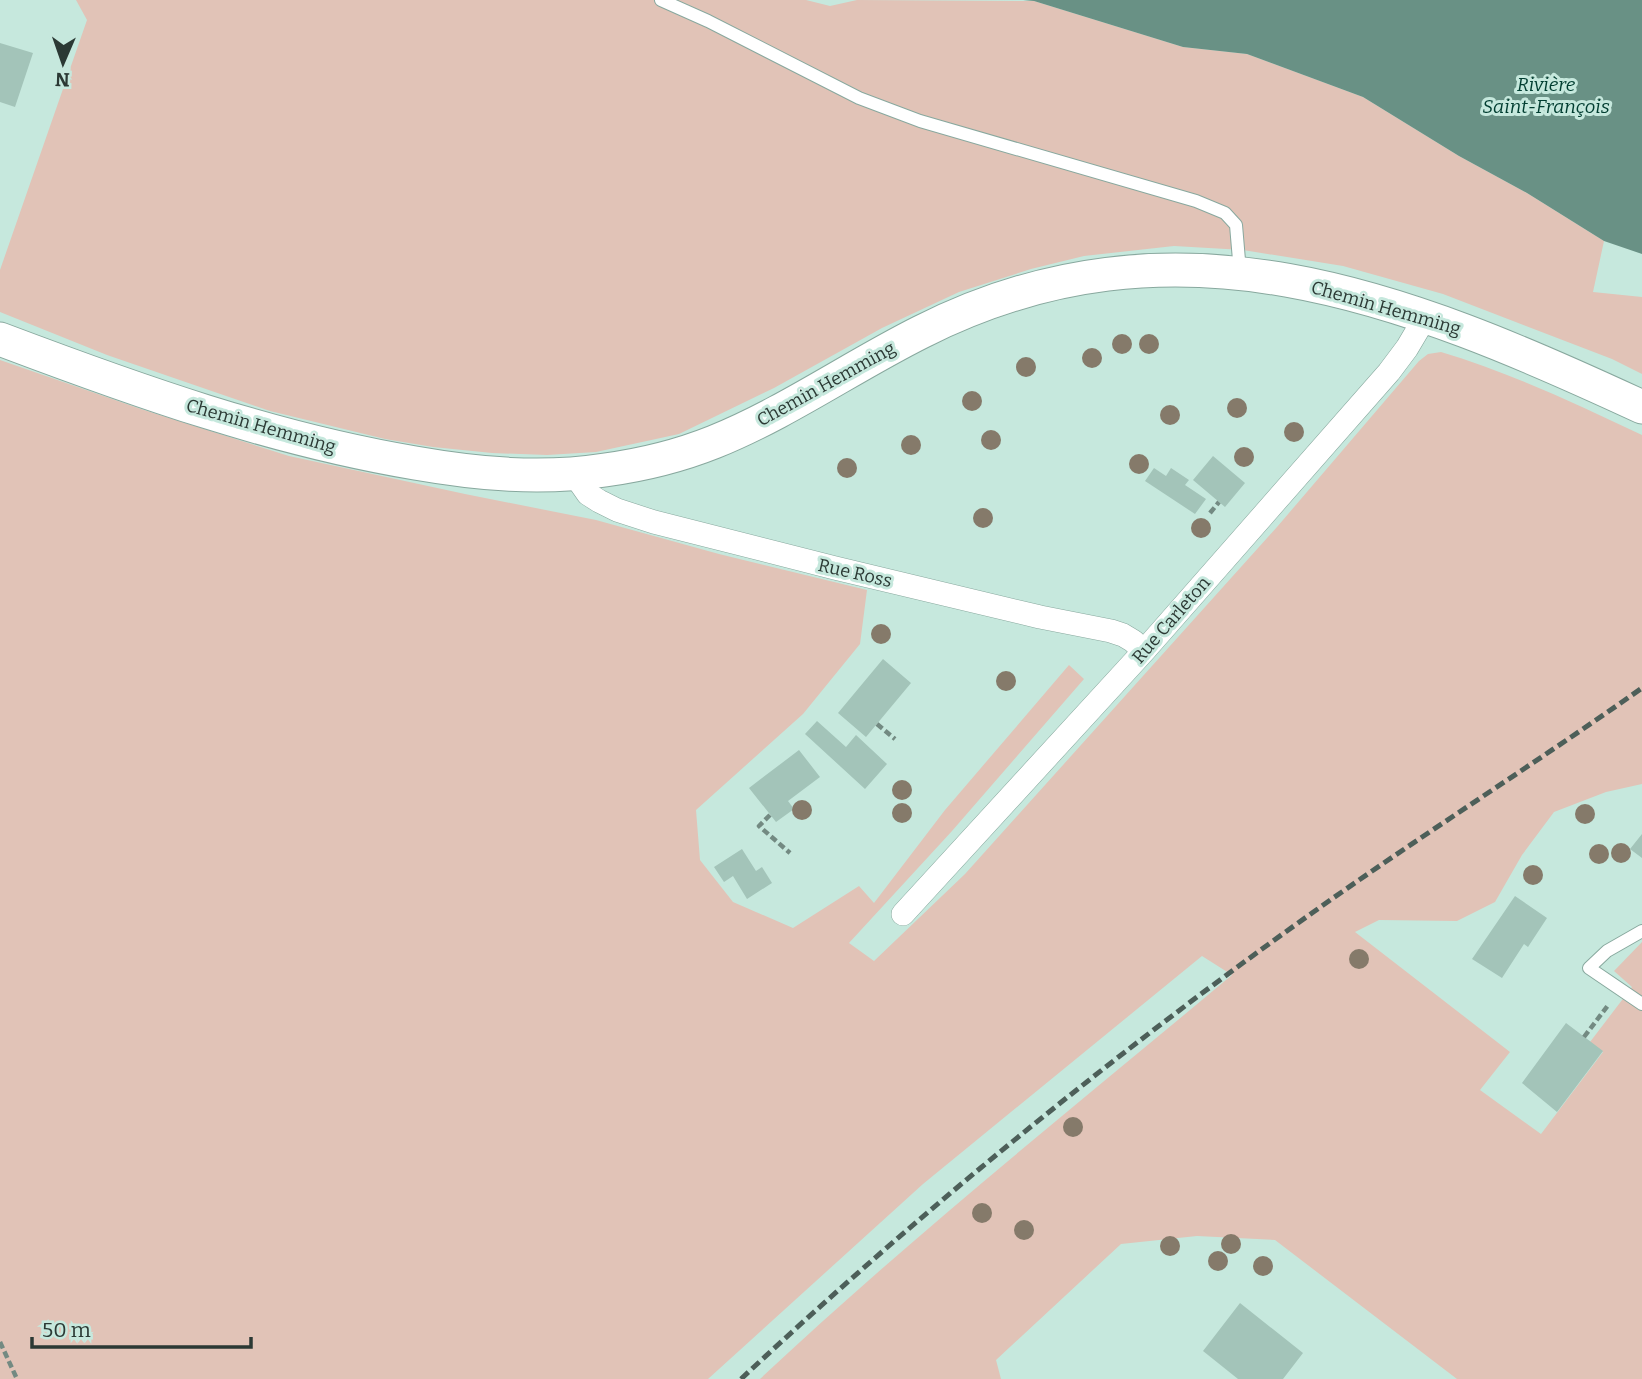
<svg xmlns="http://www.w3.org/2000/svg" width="1642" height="1379" viewBox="0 0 1642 1379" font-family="Bitter,serif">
  <rect width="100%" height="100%" fill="#c6e8dd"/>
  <!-- green -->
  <path fill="#e1c3b7" d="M76 0H806L830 6 857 0 1034 1 1183 47 1247 54 1363 97 1459 156 1527 193 1604 241 1593 292 1642 297V374L1612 359 1443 294 1343 266 1243 250 1174 246 1084 256 1031 269 959 292 882 328 774 388 679 434 596 452 547 455 492 453 433 447 385 439 270 411 107 355 0 312V270L87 20Z
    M1441 352C1511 373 1576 404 1642 435V784L1606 792 1554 812 1522 855 1495 902 1457 921 1379 920 1355 932 1510 1052 1480 1090 1541 1134 1603 1052 1590 1042 1632 987 1614 971 1642 942V1379H1457L1275 1240 1197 1236 1121 1244 996 1360 1001 1379H760C911 1237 1073 1108 1232 975L1202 956 923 1184 708 1379H0V360L141 409 289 456 465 494 596 520 719 554 867 590 860 644 803 714 696 810 700 860 733 902 793 928 859 886 874 903 945 810 1069 665 1084 679 952 831 849 943 874 961 965 874 1277 527 1419 361 1428 354Z"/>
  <!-- water -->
  <path fill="#699185" d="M1023 0H1642V254L1604 241 1527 193 1459 156 1363 97 1247 54 1183 47 1034 1Z"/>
  <!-- building -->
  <path fill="#a3c4b9" d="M0 43 33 53 15 107 0 102Z
    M1213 456 1245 483 1225 507 1193 480Z
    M1154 468 1166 476 1171 468 1189 480 1185 485 1206 499 1195 514 1145 481Z
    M883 659 911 683 866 737 838 713Z
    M817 721 846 747 856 735 887 764 865 789 805 734Z
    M799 750 820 777 788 801 794 809 776 822 749 788Z
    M1642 834V858L1630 849Z
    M742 849 756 871 762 867 772 883 747 899 733 876 724 882 714 867Z
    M1515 896 1547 918 1528 947 1524 944 1502 978 1472 959Z
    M1566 1023 1603 1051 1557 1112 1522 1083Z
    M1240 1303 1303 1353 1283 1379H1238L1203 1351Z"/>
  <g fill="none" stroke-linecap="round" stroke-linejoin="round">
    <defs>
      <path id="lane" d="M661 0 708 21 859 98 920 121 1196 201 1225 213 1236 225 1240 272
        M1642 931 1607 951 1589 968 1642 1004"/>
      <path id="street" d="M579 473 581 484 588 494 599 501 617 510 654 522 835 568 1040 617 1111 631 1123 635 1133 641 1144 651
        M903 914 1144 651 1389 372 1407 348 1426 316"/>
      <path id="secondary" d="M0 339C135 390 272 439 415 463 478 474 541 480 605 470 642 465 679 456 714 442 786 413 851 367 921 332 1174 204 1405 297 1642 407"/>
    </defs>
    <!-- lane casing -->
    <use href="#lane" stroke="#88a89e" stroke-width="14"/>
    <!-- street casing -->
    <use href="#street" stroke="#88a89e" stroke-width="24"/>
    <!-- secondary casing -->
    <use href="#secondary" stroke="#88a89e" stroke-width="35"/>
    <!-- path -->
    <path stroke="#738a82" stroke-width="4.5" stroke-dasharray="7 3.5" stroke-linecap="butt" d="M1210 513 1219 502
      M877 724 895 739
      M770 815 759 826 790 853
      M1584 1037 1609 1004
      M0 1342 17 1379"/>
    <!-- lane -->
    <use href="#lane" stroke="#fff" stroke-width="12"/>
    <!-- street -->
    <use href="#street" stroke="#fff" stroke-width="23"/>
    <!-- secondary -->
    <use href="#secondary" stroke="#fff" stroke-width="33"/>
    <!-- rail -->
    <path stroke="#4d5f59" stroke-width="5" stroke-dasharray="10 5" stroke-linecap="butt" d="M741 1379C921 1211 1111 1056 1312 913 1420 836 1533 765 1642 688"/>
  </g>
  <!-- trees -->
  <g fill="#857a6a">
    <circle cx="1122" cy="344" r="10"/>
    <circle cx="1149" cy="344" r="10"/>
    <circle cx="1092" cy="358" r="10"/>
    <circle cx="1026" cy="367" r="10"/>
    <circle cx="972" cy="401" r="10"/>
    <circle cx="1237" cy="408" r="10"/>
    <circle cx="1170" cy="415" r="10"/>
    <circle cx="1294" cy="432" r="10"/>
    <circle cx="991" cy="440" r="10"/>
    <circle cx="911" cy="445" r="10"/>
    <circle cx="1244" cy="457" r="10"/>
    <circle cx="1139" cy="464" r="10"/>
    <circle cx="847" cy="468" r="10"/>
    <circle cx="983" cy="518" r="10"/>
    <circle cx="1201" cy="528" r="10"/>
    <circle cx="881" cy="634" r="10"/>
    <circle cx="1006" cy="681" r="10"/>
    <circle cx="902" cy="790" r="10"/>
    <circle cx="802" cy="810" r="10"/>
    <circle cx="902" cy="813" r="10"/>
    <circle cx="1585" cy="814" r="10"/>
    <circle cx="1621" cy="853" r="10"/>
    <circle cx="1599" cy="854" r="10"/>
    <circle cx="1533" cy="875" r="10"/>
    <circle cx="1359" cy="959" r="10"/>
    <circle cx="1073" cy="1127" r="10"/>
    <circle cx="982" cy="1213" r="10"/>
    <circle cx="1024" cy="1230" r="10"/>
    <circle cx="1231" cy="1244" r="10"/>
    <circle cx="1170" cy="1246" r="10"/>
    <circle cx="1218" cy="1261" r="10"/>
    <circle cx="1263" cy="1266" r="10"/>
  </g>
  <g text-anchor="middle" stroke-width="6" stroke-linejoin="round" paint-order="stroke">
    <!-- street labels -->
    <g font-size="18" fill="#2b3934" stroke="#c6e8dd">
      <text transform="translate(1386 308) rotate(16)" y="6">Chemin Hemming</text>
      <text transform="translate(826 384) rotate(-29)" y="6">Chemin Hemming</text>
      <text transform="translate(261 426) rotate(16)" y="6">Chemin Hemming</text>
      <text transform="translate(855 573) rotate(13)" y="6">Rue Ross</text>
      <text transform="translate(1171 620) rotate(-49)" y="6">Rue Carleton</text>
    </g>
    <!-- water labels -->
    <g font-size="19" font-style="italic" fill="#003d30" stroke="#c6e8dd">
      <text x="1546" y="91">Rivière<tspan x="1546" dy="22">Saint-François</tspan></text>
    </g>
  </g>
  <!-- north arrow -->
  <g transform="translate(63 63) rotate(182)" stroke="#c6e8dd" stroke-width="5" paint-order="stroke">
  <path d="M0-5L12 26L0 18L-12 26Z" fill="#2b3934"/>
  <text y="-10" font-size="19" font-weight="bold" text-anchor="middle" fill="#2b3934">N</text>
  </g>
  <!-- scale -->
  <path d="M32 1337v10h219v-10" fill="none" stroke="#2b3934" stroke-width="3.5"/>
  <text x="42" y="1337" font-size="21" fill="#2b3934" stroke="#c6e8dd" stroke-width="5" paint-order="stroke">50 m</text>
</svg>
